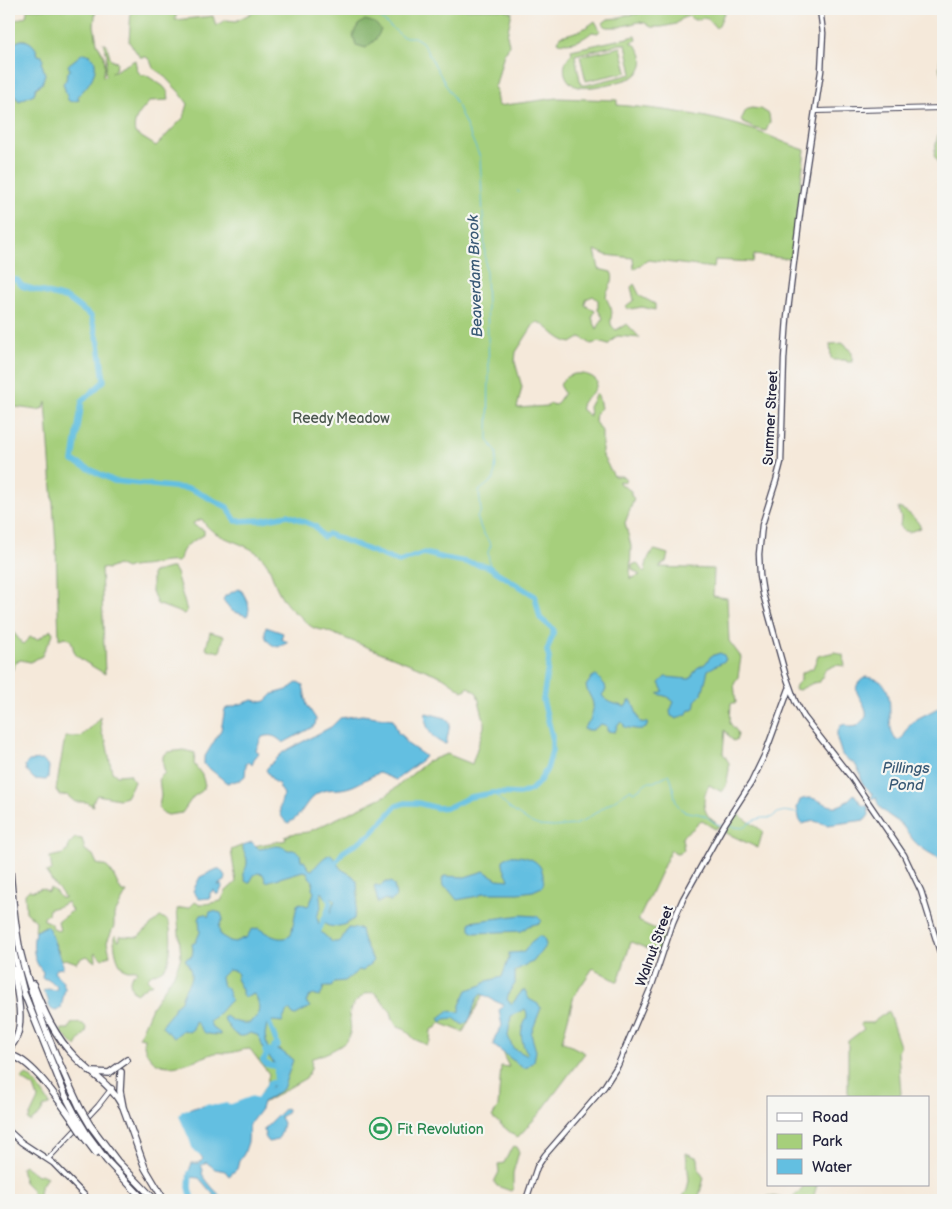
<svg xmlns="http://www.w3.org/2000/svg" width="952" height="1209" viewBox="0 0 952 1209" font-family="'Balsamiq Sans',sans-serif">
  <rect width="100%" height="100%" fill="#f6f6f2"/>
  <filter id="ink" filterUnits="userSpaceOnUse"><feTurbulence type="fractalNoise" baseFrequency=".02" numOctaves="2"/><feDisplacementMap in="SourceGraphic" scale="10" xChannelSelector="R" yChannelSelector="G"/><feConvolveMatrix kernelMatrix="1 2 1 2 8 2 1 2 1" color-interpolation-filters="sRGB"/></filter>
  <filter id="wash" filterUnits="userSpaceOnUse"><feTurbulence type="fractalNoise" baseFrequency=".0096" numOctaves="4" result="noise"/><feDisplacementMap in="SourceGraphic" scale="20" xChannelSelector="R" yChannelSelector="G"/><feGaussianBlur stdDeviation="1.12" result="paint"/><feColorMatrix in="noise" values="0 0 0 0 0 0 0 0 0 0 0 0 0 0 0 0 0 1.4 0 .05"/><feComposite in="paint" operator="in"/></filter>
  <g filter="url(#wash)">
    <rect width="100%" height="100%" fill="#f5e9da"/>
    <!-- green -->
    <path fill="#a6cf7b" stroke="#64785b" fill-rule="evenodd" d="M27 9H96L94 25 97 43 104 56 105 65 103 77 107 75 105 73 107 55 103 42 107 46 111 60 117 62 116 68 111 73 135 60 137 70 141 75H146L163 86 168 92 169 100 150 101C141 112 132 119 135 133L156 146 184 117 188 104 180 93 162 74 153 68 150 60 146 57H140L129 42 131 9H178L175 20 213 16 216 26 226 20 236 21 257 10 268 11 271 9H502L512 12 507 35 509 44 507 50 504 53 496 85 494 86 496 91 498 93 496 94 498 106 557 98 617 100V105C663 109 711 115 754 130 772 136 788 145 805 150L791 259 754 255 753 262 715 260 714 268 648 260 634 269 633 258 606 255 595 250 599 269 611 272C616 280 608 288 606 296 607 301 609 303 611 308 614 317 606 323 616 330L627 324 640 338 617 336 608 345 599 342 591 344 581 337 571 343C555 339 550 327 538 322L534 324 516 352 515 362 522 387 517 408 548 406 550 404 556 405 564 393 560 387C562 371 588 370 597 381 597 394 585 395 581 405L582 410 590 416 589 407 596 394 598 395 601 408 596 413 595 422 602 431V455L614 476H621L626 478 625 482 619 481V483L631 491V495L634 499 625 523 631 546 630 579 640 575 632 569V565L637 563 643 572H645C646 565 648 553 655 550L668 554 666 562 659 567 714 569 713 596 727 598 729 641 741 657 738 677 734 683 736 703H731L730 723C735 730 741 732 736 740L733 741 725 730 723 753 729 763V770L726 786 722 792 709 785C703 796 701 809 711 819 715 822 717 823 719 827L715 829 702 821C698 823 697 825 694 828 689 832 685 832 682 838L684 850 678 854 671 850 638 921 664 933 658 953 631 942 618 982 593 968 574 996 562 1041 585 1053 540 1113 517 1138 492 1117 498 1107 501 1066 509 1067 504 1057 506 1009 501 999 483 995 463 1032 440 1023 437 1027 431 1030 430 1041 427 1045 414 1039 406 1030 398 1027 393 1019 391 1012 375 993C370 992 365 993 361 997 338 1014 359 1023 346 1041 342 1047 319 1057 312 1058L311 1069 306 1078 261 1104C265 1099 270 1098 275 1094 288 1085 287 1071 289 1057L280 1050H268L262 1043C266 1062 287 1064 271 1086 268 1092 264 1099 258 1102L261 1098 259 1096 266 1086 269 1074 250 1049C241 1049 235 1053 227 1053 223 1053 219 1052 215 1053 196 1059 164 1077 149 1056 145 1051 143 1044 144 1038L139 1037 152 1007 175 972 181 957 177 909 190 907 195 902 200 905 221 901 226 891 236 882 231 850 243 845V848L286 840 285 837 291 834 308 832 387 795 428 761 447 754 472 764 484 727V720L477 693 469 687 463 691 443 677 324 630C314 630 308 625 302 618 300 615 295 614 293 611 287 606 282 598 279 592 273 582 272 570 265 561 250 540 213 542 202 519L193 523 195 526 204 530V535C193 541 181 546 180 560L178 562C167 561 159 563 150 565 141 567 135 565 126 569L117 565 108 569 101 568 105 674C96 668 85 663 77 656 70 649 76 640 65 637L59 639 56 547 46 402 44 408 37 410 15 407 9 402V80C15 86 12 96 19 101L34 94 36 88 42 84 43 79 37 51 26 40C14 39 13 48 9 56V23L26 16 27 12ZM593 296 598 300V310L603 318 597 329 592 318 595 311 585 305 586 299Z
      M678 9H728C721 13 722 24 716 28L708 19 702 18C696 21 694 21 689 16L683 18 676 24 662 27H651L645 23 639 22 619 27H606L603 23 608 19 619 18 625 15 637 14 644 11H662Z
      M937 9H943V76C937 70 940 62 941 53 942 39 938 23 937 9Z
      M595 21 600 30 598 33 592 32C583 40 571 45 558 42L560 36C574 33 584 30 595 21Z
      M636 36 637 40 631 42C644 49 648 68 633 77 625 81 588 90 579 87 573 86 567 81 565 74 563 66 566 59 572 53L571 50ZM621 44H626L632 74 586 85H581L575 55Z
      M621 47 627 72 586 81 580 56Z
      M751 108 761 109 769 114 770 122 766 131 753 128 742 122 741 120 746 110Z
      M943 116V181L942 172 934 155 941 119Z
      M634 284 640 296 655 304V310L642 307 631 309 626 308V306L634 300 631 287Z
      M844 343 852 353V362H847L846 360H833L831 358 830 344Z
      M898 508C907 510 918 520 921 528L909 532 903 530 900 526 901 518Z
      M169 568H173L176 573 187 611 184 614 157 604 152 591V573Z
      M9 627 23 644 30 637 38 639 51 630 53 633C51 643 45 645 42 656L30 662 21 660 17 661 9 676Z
      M210 632 224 636 220 652 206 649Z
      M835 652 843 655 845 666 836 665 825 670 820 682 813 683 799 690 795 689 796 685 801 680V673L813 668 818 656Z
      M100 717 102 734 106 741 112 772 117 775 130 774 134 782 126 797 119 799 97 795 92 803 93 806 86 802H75L67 795 60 796 56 790 65 737H80L96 723Z
      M184 750 195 753 194 764 202 775 205 785 202 791 193 797 182 813 168 815 161 812 159 806 161 796 159 778 165 773 163 765V756L168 752Z
      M736 813 763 831 758 848 724 832Z
      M75 838 82 839 85 850 93 855 97 864C101 865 107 866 109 869 115 875 117 885 122 892H127L114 915V926L107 942 110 955 102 959 95 952 96 960 95 962 87 956 80 959 77 963 66 959 62 960 49 929 45 926 35 932 36 921 26 912 25 894 29 890 33 891 42 888 48 892 50 888 56 892 60 898H64C62 891 57 889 54 884 51 880 49 876 46 872L52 871 50 857 63 854 68 850 69 844ZM67 902 72 911 58 921 60 931 55 930 50 923 44 920V916L48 914 49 909 60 906Z
      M160 917C164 918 167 919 169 924 172 933 171 958 166 966 161 973 152 971 147 979L152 984 151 985H148L136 994C131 990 128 981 132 975L136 973 137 970C133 969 128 971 125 969 116 964 114 945 114 937L116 935 118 941 120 940V936L138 937Z
      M888 1011 900 1046 898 1052 901 1094 898 1098H848V1041L864 1029 860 1024 861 1023H872Z
      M75 1023 83 1024 87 1028C86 1036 78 1039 76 1047L61 1032 62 1029H69L71 1024Z
      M27 1075 36 1083 50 1104 49 1105 44 1107 40 1114 30 1122 28 1120 38 1099 34 1087 21 1079Z
      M514 1146 516 1147 519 1152 513 1173V1189L511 1191 497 1186 494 1182 499 1172 498 1164 504 1163 511 1149Z
      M686 1153 698 1158 699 1170 704 1178 698 1200H681L687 1190 689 1180Z
      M24 1165 37 1175 41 1174 47 1177 40 1188 38 1200H33L32 1190 24 1182 21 1167Z
      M804 1185H817L814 1195V1200H763L769 1196C787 1198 791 1204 804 1185Z"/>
    <!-- forest -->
    <path fill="#84b26b" stroke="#536a53" d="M365 20 375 23 381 30 376 39 366 48 356 45 353 35 358 25Z"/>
    <!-- water -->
    <path fill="#63bfe1" stroke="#42708e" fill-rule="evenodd" d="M21 40C30 40 36 46 38 55L42 56 43 60 42 64 45 74 42 84 36 87 34 94 19 101 15 96 13 86 9 80V56L12 44Z
      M83 53 88 54 94 59C99 73 88 86 78 96L79 100 71 102 68 100 63 83 66 80 67 74 70 70 68 65Z
      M238 589 242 591C246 599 252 607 247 616L232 611 223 600 225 596Z
      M266 627 283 633 281 639 288 642 287 643 278 647C267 644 263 637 266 627Z
      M720 653 724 655 726 660 708 670 702 694 695 701 696 705 695 708 689 710 686 715 682 716 677 719 671 716 670 711 674 702 668 697 658 694 663 691 659 683 665 677C667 677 687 679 690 679L697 668 705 664 711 656Z
      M596 675 605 685 606 690 602 695C609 706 615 702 625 707L629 701H632L640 722 648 723 646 728C641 731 630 728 624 727V724L621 722 618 724 615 732 607 731V726L601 724 593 730H584C584 724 590 723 591 717 597 700 589 699 586 686L592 677Z
      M866 677C904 680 881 721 896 740 906 740 905 729 911 723 921 715 934 712 943 704V860C934 856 920 848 914 841 910 836 906 830 902 825 892 816 878 812 876 797L871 799 873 794 862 783 860 773 855 764 846 759 842 755 837 739V733L840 726 845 724 850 727 857 726 866 717C869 700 843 690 866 677Z
      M298 682 303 685 307 705 316 719 315 725 311 728 283 743C276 736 271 734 262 737L256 750 259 753 254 759 252 765 249 762 246 764 245 776 240 780 227 783 204 764V758L221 730 225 709 253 700 262 702 266 701 273 694 287 690Z
      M426 713 446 718 450 724 446 744C433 742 423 725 426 713Z
      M362 715 393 719 398 733 403 736 406 743 425 756 423 759 396 780 379 773C368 777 357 786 346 788 335 791 325 787 315 795 304 803 301 818 288 823 276 815 280 804 284 794L280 788 279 784 274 782 266 770 268 767 283 752 331 727 340 718Z
      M42 760 49 766 48 778 46 780 34 779 26 770 25 765 29 761Z
      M854 794 862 805 868 806 869 815 865 820 828 825 814 821 801 824 800 822 797 808 800 800C823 790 829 823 854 794Z
      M252 842 259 849C272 848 277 842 288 850H296L300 854 301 860 304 861 309 869 312 870C317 866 323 856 331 854L341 869 353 876 357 881 358 897 354 919C346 925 335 929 326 925L324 916 330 913 335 900 333 898H326L322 892 320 896 321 907 317 917 321 932 332 942H337L341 940 348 928 361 929C363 943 368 948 373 961L363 971 359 970 345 981 334 982 331 987H324L320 997 313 995 309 997 306 1002 310 1007 294 1016 289 1010 286 1013 282 1022 273 1021 267 1023 265 1035 268 1050H280L293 1060 283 1089 263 1102 261 1109 249 1125 248 1142 244 1154 239 1161 237 1169 229 1176 225 1171 215 1169 206 1162 201 1166 203 1170 202 1174C209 1184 216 1193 226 1200H218L199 1178 189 1177 187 1176 192 1163H199L203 1159 192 1142 182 1116C186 1108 204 1104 213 1107 214 1107 215 1108 216 1109 224 1110 247 1103 255 1099L258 1102 262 1099V1095C273 1089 277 1079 277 1067L263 1049 260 1039 257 1035 250 1033C235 1043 230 1027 223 1018L226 1016C233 1022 241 1024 250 1023L252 1020 256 1019C260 1009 260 1003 254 994L244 998 242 994V990L236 979 238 974 235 971 228 970 221 977 223 987 227 988 231 1000C222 1008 219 1016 209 1021L212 1027 220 1033V1035C200 1034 206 1033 195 1021L193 1029 189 1032 183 1030 174 1038 162 1027C165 1018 173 1015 175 1006L181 1001C185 981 199 982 185 959L192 956 193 950 192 944 196 942 200 932 199 919 201 915 205 914 208 917 210 912 213 911 221 913 223 919 219 926 220 935 230 941 235 942 247 937 251 930 258 928C268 934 280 943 291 935L297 905 300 903 307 906 310 904 314 892 312 889 313 881 310 878 307 872 303 871 266 882 263 874 258 873 254 875 250 882H246C240 871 248 870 247 861 247 855 242 851 243 845Z
      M509 856C524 855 541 859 543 875 543 880 545 882 542 887L533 891 519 893H483L478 896 457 900 449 890 443 886 442 880 444 876 465 877 484 871 497 879 509 880C508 874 502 870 503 860Z
      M217 869H220L226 877 225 881 218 885H223L219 894H216L214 890 210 893V898L199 899 193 891 200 877Z
      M386 882H391L394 885 396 896 392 901H388L385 899 378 903 374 886 376 885 380 886Z
      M521 915 537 916 542 921 540 923 528 926 522 931 474 933 470 930V922Z
      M46 926 49 929 63 965V968L56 969 54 972 63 982 65 988 61 1008 56 1011C47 1009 50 1004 47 997 46 995 44 994 43 991L47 989 56 990 57 987 50 980 42 978 43 972C33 961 32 947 35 932Z
      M539 936 544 938 546 945 533 962 525 965 515 971V984L509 992 507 1000 512 1004 522 991 525 990 529 999 538 1004 541 1008 531 1034 536 1051 534 1061 528 1067 523 1068 493 1045 495 1037 502 1026 499 1010 503 1007V1004C499 1004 487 996 481 994 471 1002 475 1020 463 1025L454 1018 445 1019 441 1022 439 1018 448 1011 460 1012V1005L467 990 482 985 487 981 502 977 509 958V953L524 952 531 942ZM525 1009C530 1017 524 1021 522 1029 520 1036 523 1048 528 1053L526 1055 513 1048 508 1036 511 1016Z
      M285 1108 287 1109V1113L280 1117 283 1123C281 1133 281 1141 269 1142L265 1137 264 1129Z"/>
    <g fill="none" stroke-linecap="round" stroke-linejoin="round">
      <!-- stream -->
      <path stroke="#63bfe1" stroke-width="1" d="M378 9 380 18 403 37H414L422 42 456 103 480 157 486 274 489 370 488 440 497 453 494 479 479 491 481 511 477 517 482 531 491 545 488 552 490 568
        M518 191V192
        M493 793 509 808 529 822 540 826 554 827 573 825 582 822 631 789 633 792 639 789 647 782H654L669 774C675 784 672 806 684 811 690 813 698 813 703 815 710 818 713 824 721 825
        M727 826 743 828C753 820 758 817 771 818 784 807 786 813 800 813"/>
      <!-- river -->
      <path stroke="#63bfe1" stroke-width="5.5" d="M9 279 17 280 22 286 68 299 91 316 99 344 104 381 82 401 73 461 114 481 191 489 227 507 236 521 262 520 288 515 315 526 323 537 328 534 399 562 424 553 444 558 487 566 535 596 540 618 553 629V634L547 651 549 658 547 673 543 700 552 736V751L547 769 539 782 531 790 520 794 493 793 470 797 449 807 437 808 418 803H405L396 806 371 834 343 852 333 866
        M317 934 327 913 330 903 327 892
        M206 1107 217 1108 226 1106 231 1107 252 1099 258 1101 263 1094 265 1093V1091L268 1088 269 1084 276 1081 277 1067 266 1064 263 1060 267 1055 265 1051 268 1053 269 1050 272 1051 274 1049V1047L278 1046 267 1017
        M188 1112 184 1113 182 1116 192 1139 195 1148 202 1153
        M191 1172 190 1173 189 1187 192 1200"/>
    </g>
  </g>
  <g filter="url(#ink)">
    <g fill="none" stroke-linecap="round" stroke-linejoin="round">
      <defs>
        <path id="tertiary" d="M816 111 943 108
          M48 1159 98 1106 112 1088"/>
        <path id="secondary" d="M820 9 823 33 821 71 802 197 787 318 784 359 781 462 776 481 762 525 759 554 760 575 763 594 785 673 795 701 804 717 851 777 904 855 921 891 943 962
          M9 1131 21 1142 53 1163 89 1200
          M526 1200 537 1167 545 1155 604 1087 618 1065 652 985 673 922 683 899 724 825 751 783 765 754 789 689"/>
        <path id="motorway" d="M9 860C12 891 14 921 20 951 32 1002 58 1062 80 1108
          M9 934 24 993 65 1095 76 1116
          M33 984C43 1010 55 1037 75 1057 93 1076 110 1083 123 1107
          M9 1048C28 1032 17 991 13 969
          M9 1055C31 1058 59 1101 72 1119
          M94 1072 109 1073 127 1060
          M121 1072 120 1091 123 1107 145 1168 164 1200
          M90 1125 117 1161 155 1200
          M87 1134 107 1161 144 1200
          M84 1137 96 1153"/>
      </defs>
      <!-- tertiary casing -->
      <use href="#tertiary" stroke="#424053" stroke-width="6"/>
      <!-- secondary casing -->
      <use href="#secondary" stroke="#424053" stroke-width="7"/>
      <!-- motorway casing -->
      <use href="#motorway" stroke="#424053" stroke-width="8"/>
      <!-- tertiary -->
      <use href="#tertiary" stroke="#fff" stroke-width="4"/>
      <!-- secondary -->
      <use href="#secondary" stroke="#fff" stroke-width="4.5"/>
      <!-- motorway -->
      <use href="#motorway" stroke="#fff" stroke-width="5.5"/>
      <defs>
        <path id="motorway-bridge" d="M80 1108 90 1125
          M76 1116 87 1134
          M72 1119 84 1137"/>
      </defs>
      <!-- motorway-bridge casing -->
      <use href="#motorway-bridge" stroke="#424053" stroke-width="8" stroke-linecap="butt"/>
      <!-- motorway-bridge -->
      <use href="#motorway-bridge" stroke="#fff" stroke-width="5.5"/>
    </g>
  </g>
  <!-- icons -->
  <defs>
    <symbol id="stadium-ring" viewBox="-11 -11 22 22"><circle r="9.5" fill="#f6f6f2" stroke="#2e9e5b" stroke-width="1.5"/><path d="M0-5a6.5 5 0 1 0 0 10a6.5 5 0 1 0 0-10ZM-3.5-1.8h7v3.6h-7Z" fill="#2e9e5b"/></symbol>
  </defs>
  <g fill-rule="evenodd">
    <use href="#stadium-ring" x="368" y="1116" width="25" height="25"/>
  </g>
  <g text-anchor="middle" stroke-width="4.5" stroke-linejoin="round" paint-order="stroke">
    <!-- park labels -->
    <g font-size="14" fill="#4a564e" stroke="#f6f6f2">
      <text x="341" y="423">Reedy Meadow</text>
    </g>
    <!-- street labels -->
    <g font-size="14" fill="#22223b" stroke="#f6f6f2">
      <text transform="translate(770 418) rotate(-87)" y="5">Summer Street</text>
      <text transform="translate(654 946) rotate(-70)" y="5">Walnut Street</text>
    </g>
    <!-- leisure labels -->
    <g font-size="14" fill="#27864d" stroke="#f6f6f2" text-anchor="start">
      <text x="397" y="1134">Fit Revolution</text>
    </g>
    <!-- water labels -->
    <g font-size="15" font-style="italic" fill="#395975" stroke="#f6f6f2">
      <text transform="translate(475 276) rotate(-92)" y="5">Beaverdam Brook</text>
      <text x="906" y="773">Pillings<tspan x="906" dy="17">Pond</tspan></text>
    </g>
  </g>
  <!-- margin -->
  <rect width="952" height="1209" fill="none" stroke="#f6f6f2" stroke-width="30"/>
  <!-- legend -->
  <rect x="767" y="1096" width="162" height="90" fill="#f6f6f2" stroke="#a1a1a9"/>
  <rect x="777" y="1113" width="25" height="8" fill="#ffffff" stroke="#a1a1a9"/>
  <text x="812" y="1122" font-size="15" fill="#22223b">Road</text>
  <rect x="777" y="1134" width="25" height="15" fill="#a6cf7b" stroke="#a1a1a9"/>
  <text x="812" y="1146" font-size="15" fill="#22223b">Park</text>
  <rect x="777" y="1159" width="25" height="15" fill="#63bfe1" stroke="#a1a1a9"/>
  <text x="812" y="1172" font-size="15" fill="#22223b">Water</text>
</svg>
